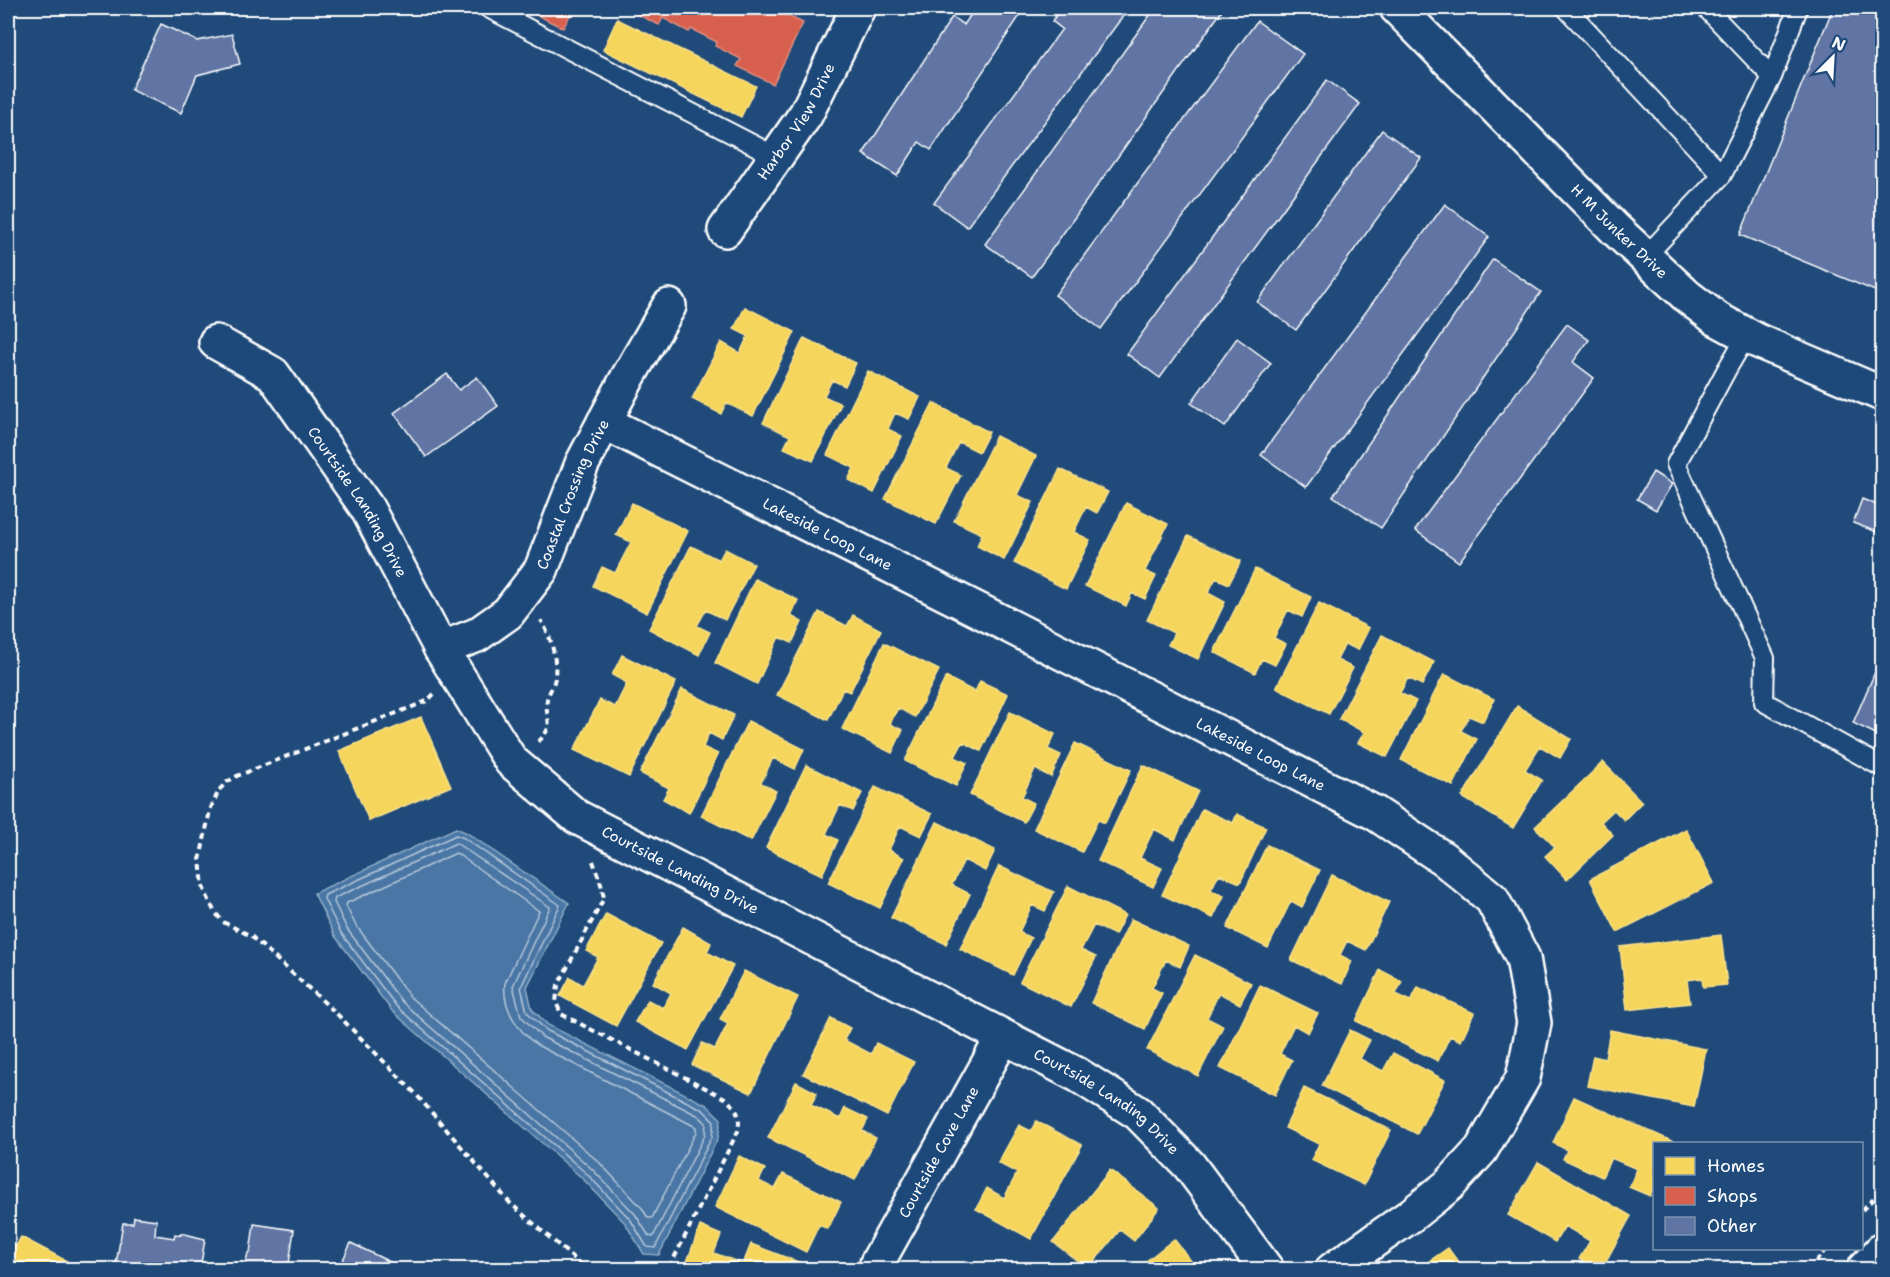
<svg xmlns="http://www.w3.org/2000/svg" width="1890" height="1277" viewBox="0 0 1890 1277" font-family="'Shantell Sans',sans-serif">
  <rect width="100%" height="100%" fill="#1f4a7a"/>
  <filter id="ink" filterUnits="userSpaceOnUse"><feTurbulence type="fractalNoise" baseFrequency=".0167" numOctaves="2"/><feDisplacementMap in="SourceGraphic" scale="12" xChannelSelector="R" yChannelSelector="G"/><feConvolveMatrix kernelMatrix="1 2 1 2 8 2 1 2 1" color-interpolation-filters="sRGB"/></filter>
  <g filter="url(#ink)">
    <!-- water -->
    <path fill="#4876a4" stroke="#91adc8" stroke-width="1.5" d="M456 828 467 833 569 903 527 987 532 1009 548 1025 707 1105 721 1119 718 1138 659 1255 644 1254 625 1223 583 1179 392 1011 335 936 314 893Z"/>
    <!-- homes -->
    <path fill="#f6d55c" stroke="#f9e28d" stroke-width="1.5" d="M617 19 756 86 741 117 603 50Z
      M745 307 795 332 753 416 726 403 721 414 692 399 721 342 740 353 748 336 734 329Z
      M804 338 856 363 845 386 832 380 824 396 841 404 813 461 784 448 790 436 763 423Z
      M868 371 920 397 909 419 895 413 888 429 902 436 874 493 848 480 854 468 827 455Z
      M933 403 989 432 979 452 959 442 946 468 961 475 936 524 885 499Z
      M996 436 1036 456 1017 495 1033 502 1004 560 977 546 982 534 954 521Z
      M1060 469 1108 492 1097 513 1086 507 1074 532 1090 540 1066 589 1014 563Z
      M632 503 688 531 647 613 593 586 602 567 615 573 631 542 616 535Z
      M1126 503 1168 524 1145 571 1156 576 1145 599 1132 593 1126 606 1085 586Z
      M1188 536 1241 561 1229 584 1216 578 1208 593 1225 602 1198 659 1168 645 1174 633 1147 620Z
      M691 546 719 560 725 549 754 564 725 620 706 610 697 626 710 632 699 655 649 629Z
      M1255 569 1311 597 1302 617 1288 610 1274 638 1286 644 1275 665 1262 659 1255 673 1214 652Z
      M755 579 798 600 791 616 802 622 792 643 779 637 757 684 715 663Z
      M1319 603 1369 628 1358 650 1345 644 1337 660 1353 668 1329 714 1276 688Z
      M819 612 847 626 853 615 881 630 850 692 843 689 828 720 777 695Z
      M1382 635 1434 662 1422 685 1408 678 1400 693 1416 701 1387 757 1358 743 1364 732 1339 719Z
      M884 643 939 670 915 717 898 708 890 724 903 730 892 753 842 729Z
      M622 655 676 682 629 777 574 750 600 700 615 707 627 683 612 675Z
      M1444 674 1494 699 1483 722 1469 716 1461 731 1477 739 1453 786 1401 760Z
      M946 677 975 692 980 681 1008 694 981 751 963 742 955 757 967 763 956 786 905 761Z
      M682 689 734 715 722 740 709 733 703 747 718 754 689 813 663 799 669 788 640 773Z
      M1517 706 1571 739 1560 758 1540 746 1525 770 1542 780 1513 828 1462 797Z
      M1010 712 1055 734 1048 749 1061 755 1051 777 1035 769 1022 797 1034 803 1024 822 970 795Z
      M421 717 451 786 369 821 339 751Z
      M748 721 804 749 795 769 773 758 761 783 776 791 751 841 701 816Z
      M1075 743 1131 770 1105 823 1098 820 1082 852 1034 829Z
      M1603 762 1642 802 1624 820 1614 810 1601 822 1613 835 1567 880 1545 856 1555 847 1535 827Z
      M806 765 862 793 853 811 840 805 826 834 838 840 822 875 766 848Z
      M1143 765 1198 791 1175 840 1154 829 1140 858 1162 868 1153 887 1098 861Z
      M875 787 932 814 921 836 900 826 889 850 904 858 880 908 828 883Z
      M1202 809 1233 823 1237 814 1266 827 1240 883 1219 874 1211 890 1224 896 1213 918 1162 895Z
      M937 822 995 850 985 871 964 860 952 885 970 894 946 944 891 918Z
      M1686 829 1714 883 1617 932 1590 879Z
      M1267 845 1320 870 1302 907 1291 901 1268 948 1227 928Z
      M999 866 1054 892 1045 911 1032 905 1019 932 1031 938 1013 975 960 949Z
      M1332 875 1389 902 1366 950 1347 941 1340 955 1352 961 1342 984 1291 960Z
      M1068 886 1125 915 1115 935 1094 925 1081 950 1096 957 1071 1007 1020 982Z
      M606 914 661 943 616 1026 560 996 570 977 583 985 598 957 586 951Z
      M1131 919 1189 946 1180 967 1166 960 1152 988 1162 993 1145 1029 1091 1003Z
      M683 927 711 943 707 952 733 966 688 1050 635 1022 648 1000 663 1008 671 993 653 983Z
      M1721 935 1727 985 1703 987 1702 978 1687 980 1690 1003 1627 1010 1620 947Z
      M1195 955 1251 983 1240 1004 1219 993 1207 1018 1223 1026 1198 1076 1147 1050Z
      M1380 970 1402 981 1396 994 1411 1001 1418 987 1474 1013 1461 1041 1450 1036 1438 1061 1356 1021Z
      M744 971 798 997 751 1093 692 1065 702 1043 715 1049 728 1023 720 1019Z
      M1260 985 1318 1013 1308 1033 1294 1025 1280 1054 1292 1060 1275 1095 1220 1068Z
      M831 1018 850 1028 844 1040 871 1054 876 1043 914 1062 887 1116 803 1074Z
      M1350 1030 1370 1040 1360 1059 1383 1071 1393 1053 1445 1080 1417 1134 1322 1086Z
      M1610 1030 1706 1049 1694 1107 1587 1086 1593 1056 1605 1059Z
      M796 1082 817 1093 811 1105 840 1119 845 1108 868 1119 862 1131 876 1138 855 1180 768 1138Z
      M1304 1088 1391 1130 1364 1185 1311 1160 1319 1144 1285 1128Z
      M1574 1097 1674 1142 1673 1144H1654V1186L1650 1196 1629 1187 1637 1169 1611 1158 1602 1177 1563 1159 1567 1150 1553 1143Z
      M1036 1121 1082 1145 1031 1239 976 1209 987 1188 1004 1198 1017 1173 998 1163 1019 1125 1031 1131Z
      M739 1156 765 1169 759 1181 775 1189 783 1174 841 1202 828 1229 819 1225 806 1252 715 1207Z
      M1538 1162 1631 1216 1601 1270H1597L1579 1259 1590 1241 1565 1226 1555 1242 1508 1215Z
      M1110 1170 1159 1208 1134 1241 1120 1230 1088 1269 1053 1242Z
      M700 1226 721 1235 714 1253 743 1264 751 1244 806 1265 804 1270H684Z
      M21 1237 67 1261 63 1270H8V1242L16 1246Z
      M1174 1239 1198 1270H1135Z
      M1448 1248 1464 1270H1434L1428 1262Z"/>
    <!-- shops -->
    <path fill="#d6604d" stroke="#e29082" stroke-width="1.5" d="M523 8H574L563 28Z
      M625 8H772L803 23 773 84 737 66 741 59 715 46 717 42 691 29 689 32 663 18 659 25Z"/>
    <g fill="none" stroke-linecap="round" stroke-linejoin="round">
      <!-- shore -->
      <path stroke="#b6c8db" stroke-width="1.5" d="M456 835 464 838 560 905 521 987 527 1012 546 1030 703 1110 714 1121 712 1137 655 1248 647 1247 630 1219 587 1174 397 1007 341 933 324 899 325 895Z
        M456 843 550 907 513 986 521 1016 542 1037 699 1116 706 1123 705 1135 653 1237 649 1236 635 1214 592 1169 402 1002 347 929 334 902 335 898Z
        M456 853 539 911 505 983C502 1008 518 1031 537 1045L696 1127V1132L652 1218H648L642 1208 599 1162 409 996 355 924 346 906 347 903Z"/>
    </g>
    <!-- building -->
    <path fill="#6074a4" stroke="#fff" stroke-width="1.5" d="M975 8H1025L931 150 919 142 897 176 863 154 952 17 964 25Z
      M1061 8H1129L967 227 934 203 1062 29 1052 21Z
      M1155 8H1224L1032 277 985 244Z
      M1833 8H1882V294L1740 235Z
      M1257 21 1303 54 1101 329 1055 295Z
      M161 24 197 41 232 34 240 64 197 75 181 113 131 90Z
      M1327 80 1360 104 1160 378 1127 354Z
      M1382 130 1421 158 1296 330 1257 302Z
      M1445 204 1489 237 1306 487 1261 455Z
      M1493 259 1541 292 1381 528 1333 496Z
      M1567 324 1589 340 1573 362 1594 378 1459 562 1415 530Z
      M1237 338 1271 363 1225 427 1191 403Z
      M447 374 459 390 477 377 498 406 426 457 394 413Z
      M1653 472 1672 484 1656 510 1637 499Z
      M1862 499 1882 507V534L1853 523Z
      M1882 656V737L1853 723Z
      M134 1217 156 1220 155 1235 174 1238 175 1234 181 1235V1233L205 1239 200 1270H115L123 1223H133Z
      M254 1224 294 1230 288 1270H227L228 1263 245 1266 248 1253H250Z
      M351 1243 406 1270H338Z"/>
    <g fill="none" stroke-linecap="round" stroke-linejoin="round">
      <defs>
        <path id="service" d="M488 8 777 157
          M1566 8 1722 175 1645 257
          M1706 8 1772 77 1722 175
          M1772 77 1798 8
          M1747 335 1727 369 1676 464 1765 658 1764 702 1882 767"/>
        <g id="minor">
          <path id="s1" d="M1397 8 1615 229 1688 297 1717 319 1758 341 1882 394"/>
          <path id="s2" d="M725 230 806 114 858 8"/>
          <path id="s3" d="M216 342 273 374 367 508 441 649 511 761 577 817 1078 1075 1138 1113 1189 1165 1267 1270"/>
          <path id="s4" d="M604 422 988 615 1375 813 1444 859 1492 899 1523 958 1534 1023 1523 1078 1481 1150 1449 1185 1410 1216 1332 1270"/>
          <path id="s5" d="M441 649 477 635 508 613 541 570 582 464 628 377 669 306"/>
          <path id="s6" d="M877 1270V1263L1003 1037"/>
          <path d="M1863 1270 1882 1250"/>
        </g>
      </defs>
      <!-- service casing -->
      <use href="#service" stroke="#fff" stroke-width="22"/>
      <!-- minor casing -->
      <use href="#minor" stroke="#fff" stroke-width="38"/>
      <!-- path -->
      <path stroke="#fff" stroke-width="4" stroke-dasharray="6 4.5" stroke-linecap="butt" d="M434 694 427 701 237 776 227 782 219 790 210 810 200 860 203 887 214 911 223 922 251 936 335 1012 414 1092 510 1203 587 1270
        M538 742C557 724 544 719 547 699 549 692 554 685 555 678 557 657 551 637 541 620
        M593 861 601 884 604 898 558 985 556 1002 561 1014 725 1098C737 1109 741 1114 738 1131L668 1270
        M1862 1210 1882 1190
        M1809 1270 1827 1248"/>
      <!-- service -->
      <use href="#service" stroke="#1f4a7a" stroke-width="18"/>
      <!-- minor -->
      <use href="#minor" stroke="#1f4a7a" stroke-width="33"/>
    </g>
  </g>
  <g text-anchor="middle" stroke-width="6" stroke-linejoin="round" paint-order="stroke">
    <!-- street labels -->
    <g font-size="15" fill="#fff" stroke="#1f4a7a">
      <text dy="5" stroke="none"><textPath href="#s2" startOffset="130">Harbor View Drive</textPath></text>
      <text dy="5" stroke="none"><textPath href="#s1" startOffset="315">H M Junker Drive</textPath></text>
      <text dy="5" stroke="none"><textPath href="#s5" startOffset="213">Coastal Crossing Drive</textPath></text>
      <text dy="5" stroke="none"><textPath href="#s3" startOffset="219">Courtside Landing Drive</textPath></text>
      <text dy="5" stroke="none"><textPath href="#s4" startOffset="250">Lakeside Loop Lane</textPath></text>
      <text dy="5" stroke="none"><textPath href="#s4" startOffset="736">Lakeside Loop Lane</textPath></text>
      <text dy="5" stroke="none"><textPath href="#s3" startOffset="723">Courtside Landing Drive</textPath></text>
      <text dy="5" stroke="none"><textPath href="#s3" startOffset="1209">Courtside Landing Drive</textPath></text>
      <text dy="5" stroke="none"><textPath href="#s6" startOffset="134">Courtside Cove Lane</textPath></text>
    </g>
  </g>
  <!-- margin -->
  <rect width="1890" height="1277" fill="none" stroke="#1f4a7a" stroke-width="30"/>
  <rect x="15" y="15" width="1860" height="1247" fill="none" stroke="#fff" stroke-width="2" filter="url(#ink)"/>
  <!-- legend -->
  <rect x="1653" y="1142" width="210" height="108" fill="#1f4a7a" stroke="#7992af" stroke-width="1.5"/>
  <rect x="1665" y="1157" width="30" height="18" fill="#f6d55c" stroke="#7992af" stroke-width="1.5"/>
  <text x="1707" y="1172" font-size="18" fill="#ffffff">Homes</text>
  <rect x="1665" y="1187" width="30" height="18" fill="#d6604d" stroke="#7992af" stroke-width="1.5"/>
  <text x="1707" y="1202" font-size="18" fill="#ffffff">Shops</text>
  <rect x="1665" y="1217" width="30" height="18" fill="#6074a4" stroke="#7992af" stroke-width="1.5"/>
  <text x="1707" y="1232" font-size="18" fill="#ffffff">Other</text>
  <!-- north arrow -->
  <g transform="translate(1833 57) rotate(24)" stroke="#1f4a7a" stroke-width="4.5" paint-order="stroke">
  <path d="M0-4.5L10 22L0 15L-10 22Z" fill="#ffffff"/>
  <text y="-9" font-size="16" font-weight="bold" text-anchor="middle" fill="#ffffff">N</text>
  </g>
</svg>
